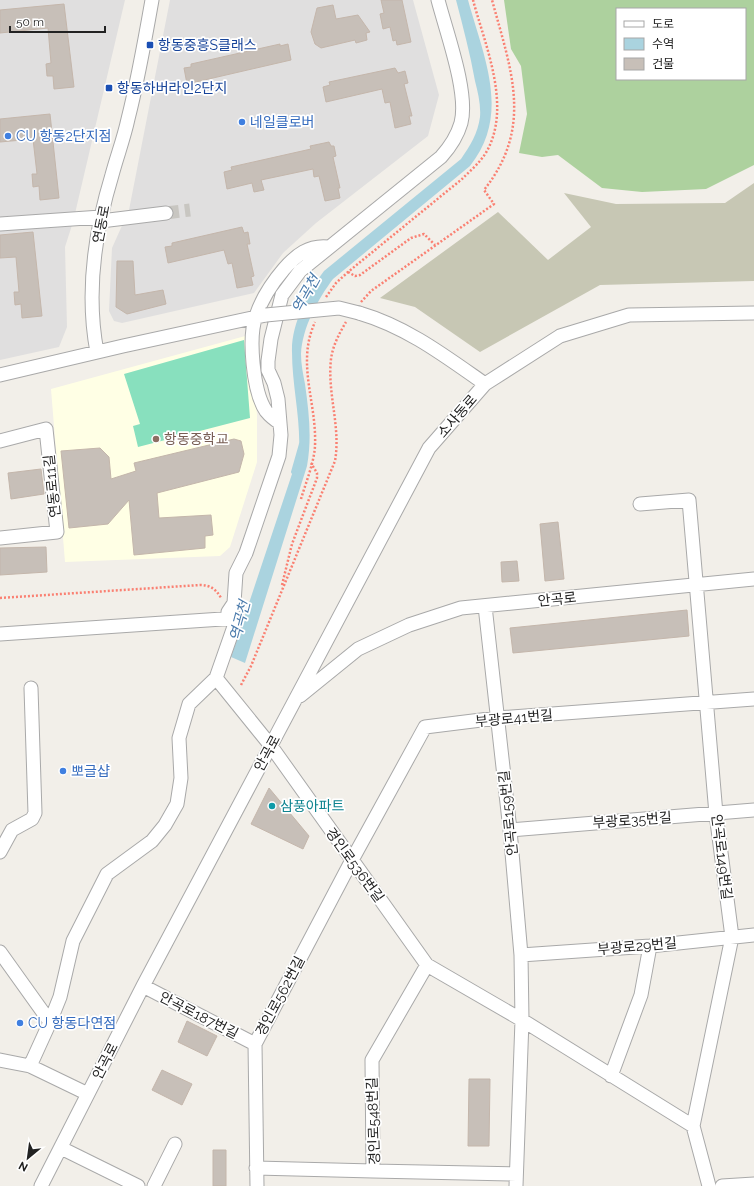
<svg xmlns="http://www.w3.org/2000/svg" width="754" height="1186" viewBox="0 0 754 1186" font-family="Raleway,'Noto Sans KR',sans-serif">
  <rect width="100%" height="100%" fill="#f2efe9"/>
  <!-- residential -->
  <path fill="#e0dfdf" d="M0 0H125L73 222 65 247 67 327 59 347 0 360Z
    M170 0H413L439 95 428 136 316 223 283 253 254 293 122 323 114 321 109 311 112 248 129 210Z"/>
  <!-- education -->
  <path fill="#ffffe5" d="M249 335 257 415V462L230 547 220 556 65 562 51 389Z"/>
  <!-- construction -->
  <path fill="#c7c7b4" d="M754 183V281L600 285 480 352 415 307 380 298 498 212 548 260 591 227 564 193 616 204 725 203Z"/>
  <!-- forest -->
  <path fill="#add19e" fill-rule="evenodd" d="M504 0H754V165L706 189 642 192 602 188 558 155 542 157 519 153 527 114 521 66 511 49ZM617 9H745V79H617Z"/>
  <!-- pitch -->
  <path fill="#88e0be" d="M244 340 250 418 138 447 133 426 140 424 124 374Z"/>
  <!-- water -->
  <path fill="#aad3df" d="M456 0H468C484 58 511 114 470 166L333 279C318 299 302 328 301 354 301 364 303 374 305 384 309 413 312 438 307 466L245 663 231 657 299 453C301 419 292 386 292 352 291 325 308 292 324 271L461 159C470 146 478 133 480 117 481 105 478 93 475 81 470 53 463 27 456 0Z"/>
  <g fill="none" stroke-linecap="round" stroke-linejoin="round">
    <!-- stream -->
    <path stroke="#aad3df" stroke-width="4" d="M293 472 301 444"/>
  </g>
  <!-- building -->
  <path fill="#c7bfb8" stroke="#c4b6ab" d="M381 0H402L411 42 397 45 396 40 393 41 390 27 383 29 380 14 384 13Z
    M64 4 74 87 54 89 53 76H47L46 64 51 63 48 28 0 33V10Z
    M333 5 336 19 358 15 370 32 366 33 367 40 356 43 355 40 321 48 315 44 311 32 317 8Z
    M280 44V46L288 44 291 60 187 84 184 68 191 67V64Z
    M395 68 398 73 405 71 408 83 404 84 412 116H409L411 124 395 128 390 102 385 103 382 89 326 102 323 87 330 85 329 82Z
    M50 114 59 198 40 200 39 186 33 187 32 174H37L33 139 0 142V119Z
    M329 142 331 146H334L336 156 333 157 340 188H338L340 198 325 201 319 176 314 177 313 169 261 180 264 190 254 192 252 183 227 189 224 172 232 170 231 167 311 149 310 146Z
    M242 227 244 233 248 232 250 244H247L254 276 251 277 253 285 237 288 232 263 228 264 224 250 168 263 165 247 172 246V243Z
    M33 232 42 316 22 318 21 304 15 305 14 292H19L16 257 0 258V235Z
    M117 261H133L135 295 163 290 166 304 127 314 116 307Z
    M234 439 241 441 244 454 239 472 157 493 159 518 211 515 213 535 205 536V548L134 555 129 500 108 524 69 528 61 451 100 448 109 457 111 479 136 471 134 463Z
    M41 469 44 494 11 499 8 473Z
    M558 522 564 579 545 581 540 524Z
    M46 547 47 572 0 575V548Z
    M517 561 519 581 502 582 501 562Z
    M687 610 689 636 513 653 510 628Z
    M269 788 309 836 303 849 251 824Z
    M187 1021 217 1036 207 1056 178 1042Z
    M162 1070 192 1084 182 1105 152 1090Z
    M469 1079H490L489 1146H468Z
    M213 1150H226V1186H213Z"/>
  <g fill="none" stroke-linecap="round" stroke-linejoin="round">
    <!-- minor-tunnel -->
    <path stroke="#c8c6c1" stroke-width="13" stroke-dasharray="13 6" stroke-linecap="butt" d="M166 213 190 210"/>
    <defs>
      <path id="minor" d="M101 221 166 213
        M0 224 101 217
        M359 313C407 327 445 356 485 384
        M97 352C86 294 95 231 112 175 117 156 124 138 128 119 138 80 145 40 152 0
        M0 375 123 346 266 315
        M280 423C275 420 270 416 266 411 253 392 248 337 256 316 262 298 272 283 284 269 296 255 309 245 328 247
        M0 441 46 429 57 532 0 538
        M640 504 689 500 716 814 732 937 693 1126
        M485 606 510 830 521 955 522 1020 516 1186
        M228 612 234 603 236 573 246 553 279 456 281 435 278 399 274 383 268 370V361L271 339 282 295 300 271 441 157C450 147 457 137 461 123 469 93 446 31 438 0
        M0 634 237 618 216 678
        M300 696 358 649 409 625 461 608 754 579
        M510 830 754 810
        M0 852 12 830 32 819 35 813 31 688
        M0 952 50 1022 30 1066
        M521 955 650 946 754 935
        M427 965 372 1060 373 1171 516 1174
        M143 986 255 1044
        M50 1022 60 997 73 941 107 874 152 841 165 825 177 804 181 778 179 738 189 704 216 678 271 746 427 965 522 1020 693 1126 709 1186
        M0 1060 30 1066 88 1094
        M611 1076 641 995 650 946
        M61 1148 138 1186
        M256 1168 373 1171
        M41 1186 143 986 429 448 485 384 560 336 629 315 754 313
        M154 1186 175 1144
        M257 1186 255 1044 352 860 425 727 497 718 754 699
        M722 1186 754 1184"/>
    </defs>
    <!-- minor casing -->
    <use href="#minor" stroke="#a9a9a9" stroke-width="15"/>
    <!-- path -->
    <path stroke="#fa8072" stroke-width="2.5" stroke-dasharray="2 2" stroke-linecap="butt" d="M348 272 355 276 360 275 411 238 424 234 435 245
      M326 297 336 283 348 272 462 179C471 170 482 161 488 149 511 104 485 45 473 0
      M361 302 371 291 494 204 484 190C534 127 511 70 492 0
      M301 499C306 482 314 463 315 446 317 402 296 364 315 322
      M282 585 292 544 317 478V473L311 463
      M0 598 200 585C210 585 216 589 221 598
      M241 685 251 666 335 461C341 427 327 393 331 359 333 345 339 334 346 322"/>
    <!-- minor -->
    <use href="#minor" stroke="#fff" stroke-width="13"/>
    <defs>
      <path id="minor-bridge" d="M266 315 339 308 359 313"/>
    </defs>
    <!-- minor-bridge casing -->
    <use href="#minor-bridge" stroke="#a9a9a9" stroke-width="15" stroke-linecap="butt"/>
    <!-- minor-bridge -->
    <use href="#minor-bridge" stroke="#fff" stroke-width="13"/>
  </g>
  <!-- markers -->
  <g fill="#1a4fb4" stroke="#fff" stroke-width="1.5">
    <rect x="146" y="41" width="8" height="8" rx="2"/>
    <rect x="105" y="84" width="8" height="8" rx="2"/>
  </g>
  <g fill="#3f7fe0" stroke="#fff" stroke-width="1.5">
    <circle cx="242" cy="122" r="4"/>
    <circle cx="8" cy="136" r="4"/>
    <circle cx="63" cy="771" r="4"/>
    <circle cx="20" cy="1023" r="4"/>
  </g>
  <circle fill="#8d6e63" stroke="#fff" stroke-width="1.5" cx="156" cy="439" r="4"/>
  <circle fill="#0f9aa8" stroke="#fff" stroke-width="1.5" cx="272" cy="806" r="4"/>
  <g text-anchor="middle" stroke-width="3.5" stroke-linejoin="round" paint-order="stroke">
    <!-- transit labels -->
    <g font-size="14" fill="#164399" stroke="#fff" text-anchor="start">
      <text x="158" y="50">항동중흥S클래스</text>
      <text x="117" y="93">항동하버라인2단지</text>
    </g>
    <!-- shop labels -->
    <g font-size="14" fill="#366cbe" stroke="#fff" text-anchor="start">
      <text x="250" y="127">네일클로버</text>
      <text x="16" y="141">CU 항동2단지점</text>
      <text x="71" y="776">뽀글샵</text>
      <text x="28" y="1028">CU 항동다연점</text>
    </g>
    <!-- street labels -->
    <g font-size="14" fill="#222" stroke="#fff">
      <text transform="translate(101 224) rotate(-79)" y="5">연동로</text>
      <text transform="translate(457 416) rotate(-49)" y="5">소사동로</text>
      <text transform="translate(52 486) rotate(-96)" y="5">연동로11길</text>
      <text transform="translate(557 599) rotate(-6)" y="5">안곡로</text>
      <text transform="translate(514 718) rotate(-5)" y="5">부광로41번길</text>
      <text transform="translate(267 753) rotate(-62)" y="5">안곡로</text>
      <text transform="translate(508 813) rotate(-96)" y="5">안곡로159번길</text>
      <text transform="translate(632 820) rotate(-4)" y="5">부광로35번길</text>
      <text transform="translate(722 857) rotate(83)" y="5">안곡로149번길</text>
      <text transform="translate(355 865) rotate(54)" y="5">경인로536번길</text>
      <text transform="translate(637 946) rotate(-5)" y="5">부광로29번길</text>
      <text transform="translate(280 996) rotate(-62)" y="5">경인로562번길</text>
      <text transform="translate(199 1015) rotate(27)" y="5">안곡로187번길</text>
      <text transform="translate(105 1061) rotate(-63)" y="5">안곡로</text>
      <text transform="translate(373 1121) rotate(-92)" y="5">경인로548번길</text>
    </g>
    <!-- education labels -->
    <g font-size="14" fill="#785e54" stroke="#fff" text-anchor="start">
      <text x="164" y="444">항동중학교</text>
    </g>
    <!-- culture labels -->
    <g font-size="14" fill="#0d838f" stroke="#fff" text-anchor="start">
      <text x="280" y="811">삼풍아파트</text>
    </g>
    <!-- water labels -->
    <g font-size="15" font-style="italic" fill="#4a7aab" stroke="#fff">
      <text transform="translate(306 294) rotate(-61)" y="5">역곡천</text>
      <text transform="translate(240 621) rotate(-75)" y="5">역곡천</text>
    </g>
  </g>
  <!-- legend -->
  <rect x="616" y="8" width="130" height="72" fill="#ffffff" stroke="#a7a7a7"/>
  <rect x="624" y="21" width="20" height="6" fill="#ffffff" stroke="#a7a7a7"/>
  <text x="652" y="28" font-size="12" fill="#222222">도로</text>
  <rect x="624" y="38" width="20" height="12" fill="#aad3df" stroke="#a7a7a7"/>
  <text x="652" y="48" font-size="12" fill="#222222">수역</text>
  <rect x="624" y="58" width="20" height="12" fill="#c7bfb8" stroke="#a7a7a7"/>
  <text x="652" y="68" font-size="12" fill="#222222">건물</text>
  <!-- north arrow -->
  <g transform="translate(28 1158) rotate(209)" stroke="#ffffff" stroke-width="3" paint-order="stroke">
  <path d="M0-3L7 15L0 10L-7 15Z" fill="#222222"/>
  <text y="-6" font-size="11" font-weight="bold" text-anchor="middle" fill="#222222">N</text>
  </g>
  <!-- scale -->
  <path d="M10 26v6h95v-6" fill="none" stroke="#222222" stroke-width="2"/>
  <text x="16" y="26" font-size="12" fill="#222222" stroke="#ffffff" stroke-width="3" paint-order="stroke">50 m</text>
</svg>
